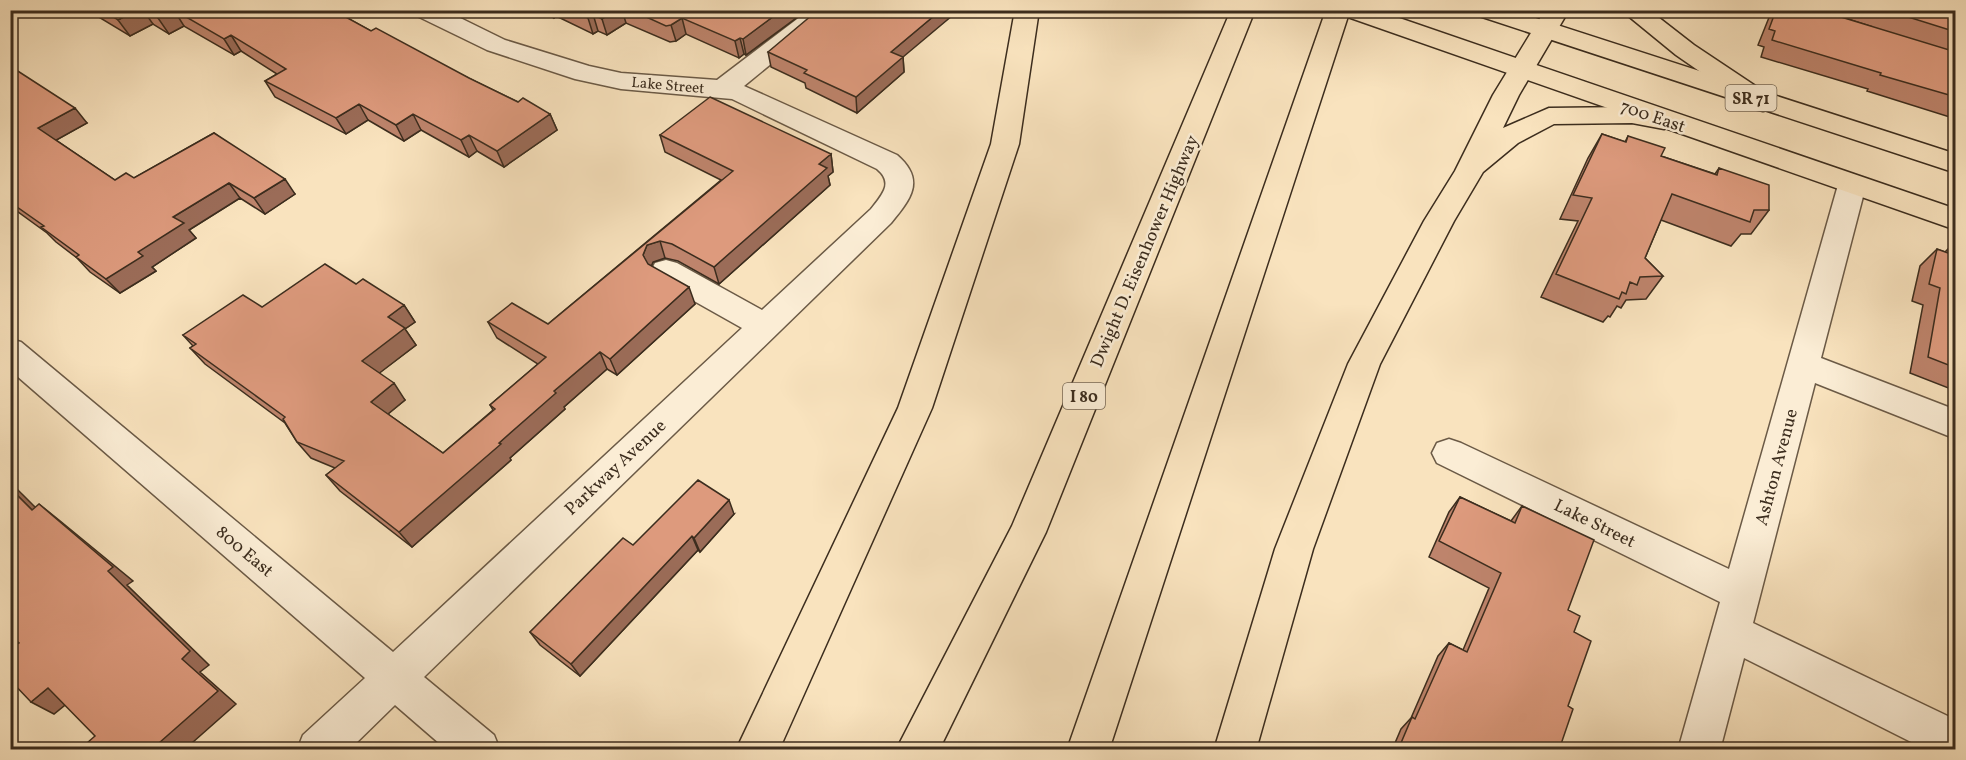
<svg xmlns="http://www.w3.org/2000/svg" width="1966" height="760" viewBox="0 0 1966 760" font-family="Vollkorn,serif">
  <rect width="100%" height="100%" fill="#f9e3be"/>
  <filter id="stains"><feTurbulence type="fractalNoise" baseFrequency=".00333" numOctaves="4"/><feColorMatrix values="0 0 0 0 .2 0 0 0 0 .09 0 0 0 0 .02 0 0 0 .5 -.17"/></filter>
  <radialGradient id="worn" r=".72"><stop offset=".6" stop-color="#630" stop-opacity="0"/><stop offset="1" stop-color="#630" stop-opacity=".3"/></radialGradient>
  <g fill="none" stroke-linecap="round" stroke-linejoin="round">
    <defs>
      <path id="minor" d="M412 10H444L505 40 589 66 621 73 717 80 809 10H837L744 86 897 155C926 180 911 199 891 223L424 677 494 735 500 750H447L395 705 349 750H297L303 735 365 678 10 370V339L21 342 393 652 742 328 655 279 651 271 655 263 666 260 677 263 762 310 871 209C882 195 894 183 877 169L732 99 621 89 575 79 487 50 415 15Z
        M1852 175 1862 178 1866 185 1821 358 1956 410V439L1815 383 1753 623 1956 720V750H1927L1744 658 1720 750H1678L1720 602 1437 463 1432 453 1437 443 1449 439 1461 443 1729 569 1838 185 1842 178Z"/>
      <path id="major" d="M1339 10H1376L1956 209V230L1342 15Z
        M1473 10H1511L1956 154V173L1476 15Z"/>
      <path id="highway" d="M1015 10H1039L1019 144 932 408 779 750H736L898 408 991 144Z
        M1231 10H1255L1046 532 939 750H896L1012 526Z
        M1326 10H1350L1109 750H1067Z
        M1545 10H1569L1519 95 1503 128 1549 108 1632 107 1673 114 1677 120 1673 126 1664 129 1632 123 1554 124 1518 143 1483 172 1454 221 1380 364 1313 549 1256 750H1214L1275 549 1348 364 1424 221 1455 171 1493 95Z
        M1621 10H1649L1694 45 1772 97 1776 103 1772 109 1763 111 1754 109 1676 55Z"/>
    </defs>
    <!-- minor casing -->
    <use href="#minor" stroke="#6b5a46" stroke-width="3"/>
    <!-- major casing -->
    <use href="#major" stroke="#3c2d1e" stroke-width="3"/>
    <!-- highway casing -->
    <use href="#highway" stroke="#3c2d1e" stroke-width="3"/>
    <!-- path -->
    <path stroke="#3c2d1e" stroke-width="3" stroke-dasharray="4 2" stroke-linecap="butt" d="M1594 13H1604"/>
    <!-- minor -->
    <use href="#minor" fill="#fbedd5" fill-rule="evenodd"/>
    <!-- major -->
    <use href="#major" fill="#f9e3be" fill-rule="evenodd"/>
    <!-- highway -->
    <use href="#highway" fill="#f9e3be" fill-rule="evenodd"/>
  </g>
  <!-- wall -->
  <path fill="#be846c" stroke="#3c2d1e" stroke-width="1.5" d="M87 10H333L371 31 518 102 550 114 557 130 504 167 477 151 469 157 421 130 404 141 368 120 346 134 275 97 265 81 277 74 241 51 234 55 184 26 169 34 153 24 130 36Z
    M538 10H807L746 55 744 54 739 58 686 34 676 41 670 42 626 23 607 35 598 31 593 34 556 16 554 18Z
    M1772 10H1818L1873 27 1820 10H1956V119L1867 91 1868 89 1761 57 1764 47 1758 45Z
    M768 52 903 57 904 72 857 113 806 88 805 83 771 67Z
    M10 66 87 123 56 140 115 180 134 178 214 133 295 194 265 214 240 198 189 230 196 238 152 267 156 271 120 293 90 272 77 258 56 242 47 233 10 206Z
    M1602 134 1625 142 1628 136 1661 156 1715 174 1719 168 1769 210 1751 234H1741L1731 246 1661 220 1645 258 1663 276 1646 299 1626 300 1621 308 1617 306 1610 317 1608 316 1603 322 1541 297 1578 221 1560 219 1588 158Z
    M660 135 831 154 833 172 828 176 830 185 719 284 678 261 665 258 653 262 651 266 695 304 617 375 607 369 564 407 565 409 510 458 511 460 412 547 340 491 326 475 335 468 311 458 297 442 285 423 205 364 190 348 193 346 183 335 262 307 356 284 404 305 415 322 405 329 416 345 379 373 405 400 388 414 443 453 493 410 490 405 538 364 497 338 488 322 548 324 721 180 665 152Z
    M1949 248 1956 251V391L1910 373 1923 305 1912 301 1920 266 1937 249 1945 252Z
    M1460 497 1511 521 1522 506 1568 610 1574 632 1568 706 1559 750H1392L1401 729 1411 718 1438 656 1449 643 1463 650 1489 588 1429 557 1449 512Z
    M734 514 700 552 698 550 580 676 540 645 530 632 633 545Z
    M1956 538V576L1951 574Z"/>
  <!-- shaded-wall -->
  <path fill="#9b6c58" stroke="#3c2d1e" stroke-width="1.5" d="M137 10H143L153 24 130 36 118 20Z
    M173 10H174L184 26 169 34 158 18Z
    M551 10H554L556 16 554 18Z
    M615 10H622L626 23 607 35 602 19Z
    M782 10H807L746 55 743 39Z
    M941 10H959L903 57 904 72 857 113 856 97 891 52Z
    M593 14 598 31 593 34 588 18Z
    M682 18 686 34 676 41 671 25Z
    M231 35 241 51 234 55 224 39Z
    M740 38 744 54 739 58 735 41Z
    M359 104 368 120 346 134 336 118Z
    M75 108 87 123 51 143 38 128Z
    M413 114 421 130 404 141 396 125Z
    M550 114 557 130 504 167 497 151Z
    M469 135 477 151 469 157 461 140Z
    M831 154 833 172 828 176 830 185 719 284 714 267 819 164Z
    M285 179 295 194 265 214 254 198Z
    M229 183 240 198 189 230 196 238 152 267 156 271 120 293 106 279 138 252 173 217Z
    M660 241 665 258 653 262 649 272 643 255 647 245Z
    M689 287 695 304 617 375 610 359Z
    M404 305 415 322 405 329 416 345 373 378 362 361 388 317Z
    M600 352 607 369 564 407 565 409 510 458 511 460 412 547 399 532 499 443 554 391Z
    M394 383 405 400 383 418 371 402Z
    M10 484 17 489 53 525 32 510 10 488Z
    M729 500 734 514 700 552 694 538Z
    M39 504 59 520 133 581 127 585 209 665 200 672 236 704 184 750H151L182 659Z
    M692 536 698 550 580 676 571 664Z
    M48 688 70 701 54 714 31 702Z"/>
  <!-- building -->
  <path fill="#dd9a7d" stroke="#3c2d1e" stroke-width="1.5" d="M102 10H137L118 20Z
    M146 10H173L158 18Z
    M174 10H333L371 31 376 28 469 78 518 102 523 98 550 114 497 151 469 135 461 140 413 114 396 125 359 104 336 118 265 81 286 69 231 35 224 39Z
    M572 10H615L602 19 593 14 588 18Z
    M631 10H782L743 39 740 38 735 41 682 18 671 25 666 26Z
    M818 10H941L891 52 903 57 856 97 804 73 807 70 768 52Z
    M1776 10H1818L1956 52V97L1880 75 1881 73 1772 40 1775 31 1769 29Z
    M1886 10H1956V32Z
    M10 66 75 108 38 128 115 180 126 173 134 178 214 133 285 179 254 198 229 183 173 217 184 223 138 252 143 256 106 279 76 257 79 255 41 227 44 226 10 202Z
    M710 97 831 154 819 164 827 168 714 267 672 244 660 241 647 245 643 255 648 264 689 287 610 359 600 352 554 391 556 393 499 443 501 444 399 532 326 475 344 461 297 442 283 419 285 417 190 348 196 344 183 335 243 295 262 307 325 264 356 284 363 279 404 305 388 317 405 328 362 361 394 383 371 402 443 453 495 409 490 405 546 357 488 322 512 303 548 324 733 171 660 135Z
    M1602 134 1626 142 1628 136 1665 148 1661 156 1717 175 1719 168 1769 185V210H1754L1750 222 1672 194 1645 258 1663 276 1640 277 1637 285 1630 282 1626 294 1622 292 1619 299 1556 274 1592 198 1573 195Z
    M1949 248 1956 251V368L1928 357 1940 288 1929 284 1937 249 1948 253Z
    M698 480 729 500 694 538 692 536 571 664 530 632 623 538 633 545Z
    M10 488 32 510 39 504 113 567 108 571 190 651 182 659 218 691 151 750H79L95 736 48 688 31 702 10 680V649L19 643 10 635Z
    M1460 497 1515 523 1522 506 1594 540 1568 610 1580 616 1574 632 1591 641 1568 706 1573 709 1559 750H1398L1412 717 1415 719 1449 643 1467 652 1501 573 1439 541Z"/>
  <g text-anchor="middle" stroke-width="5" stroke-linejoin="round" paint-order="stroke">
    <!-- far-street labels -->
    <g font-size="15" fill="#3c2d1e" stroke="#fbedd5">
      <text transform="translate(668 85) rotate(5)" y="5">Lake Street</text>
    </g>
    <!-- shield labels -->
    <g fill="#fbedd5" stroke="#756755" stroke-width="1.5">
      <rect x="1725.5" y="85" width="51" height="26" rx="4.5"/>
      <rect x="1063" y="383" width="42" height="26" rx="4.5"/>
    </g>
    <g font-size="16" font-weight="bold" fill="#3c2d1e">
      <text x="1751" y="104">SR 71</text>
      <text x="1084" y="402">I 80</text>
    </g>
    <!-- street labels -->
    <g font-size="18" fill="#3c2d1e" stroke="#fbedd5">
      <text transform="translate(1653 116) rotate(19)" y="6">700 East</text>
      <text transform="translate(1144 251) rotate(-67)" y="6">Dwight D. Eisenhower Highway</text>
      <text transform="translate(615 467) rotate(-43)" y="6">Parkway Avenue</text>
      <text transform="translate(1776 467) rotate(-75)" y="6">Ashton Avenue</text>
      <text transform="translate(1595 523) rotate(26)" y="6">Lake Street</text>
      <text transform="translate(245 551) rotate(40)" y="6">800 East</text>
    </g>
  </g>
  <!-- margin -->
  <rect width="1966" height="760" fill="none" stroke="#f9e3be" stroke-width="36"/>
  <rect x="12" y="12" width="1942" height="736" fill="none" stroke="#3c2d1e" stroke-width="3"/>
  <rect x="18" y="18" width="1930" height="724" fill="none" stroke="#3c2d1e" stroke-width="1.5"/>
  <rect width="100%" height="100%" filter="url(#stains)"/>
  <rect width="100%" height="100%" fill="url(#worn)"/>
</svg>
